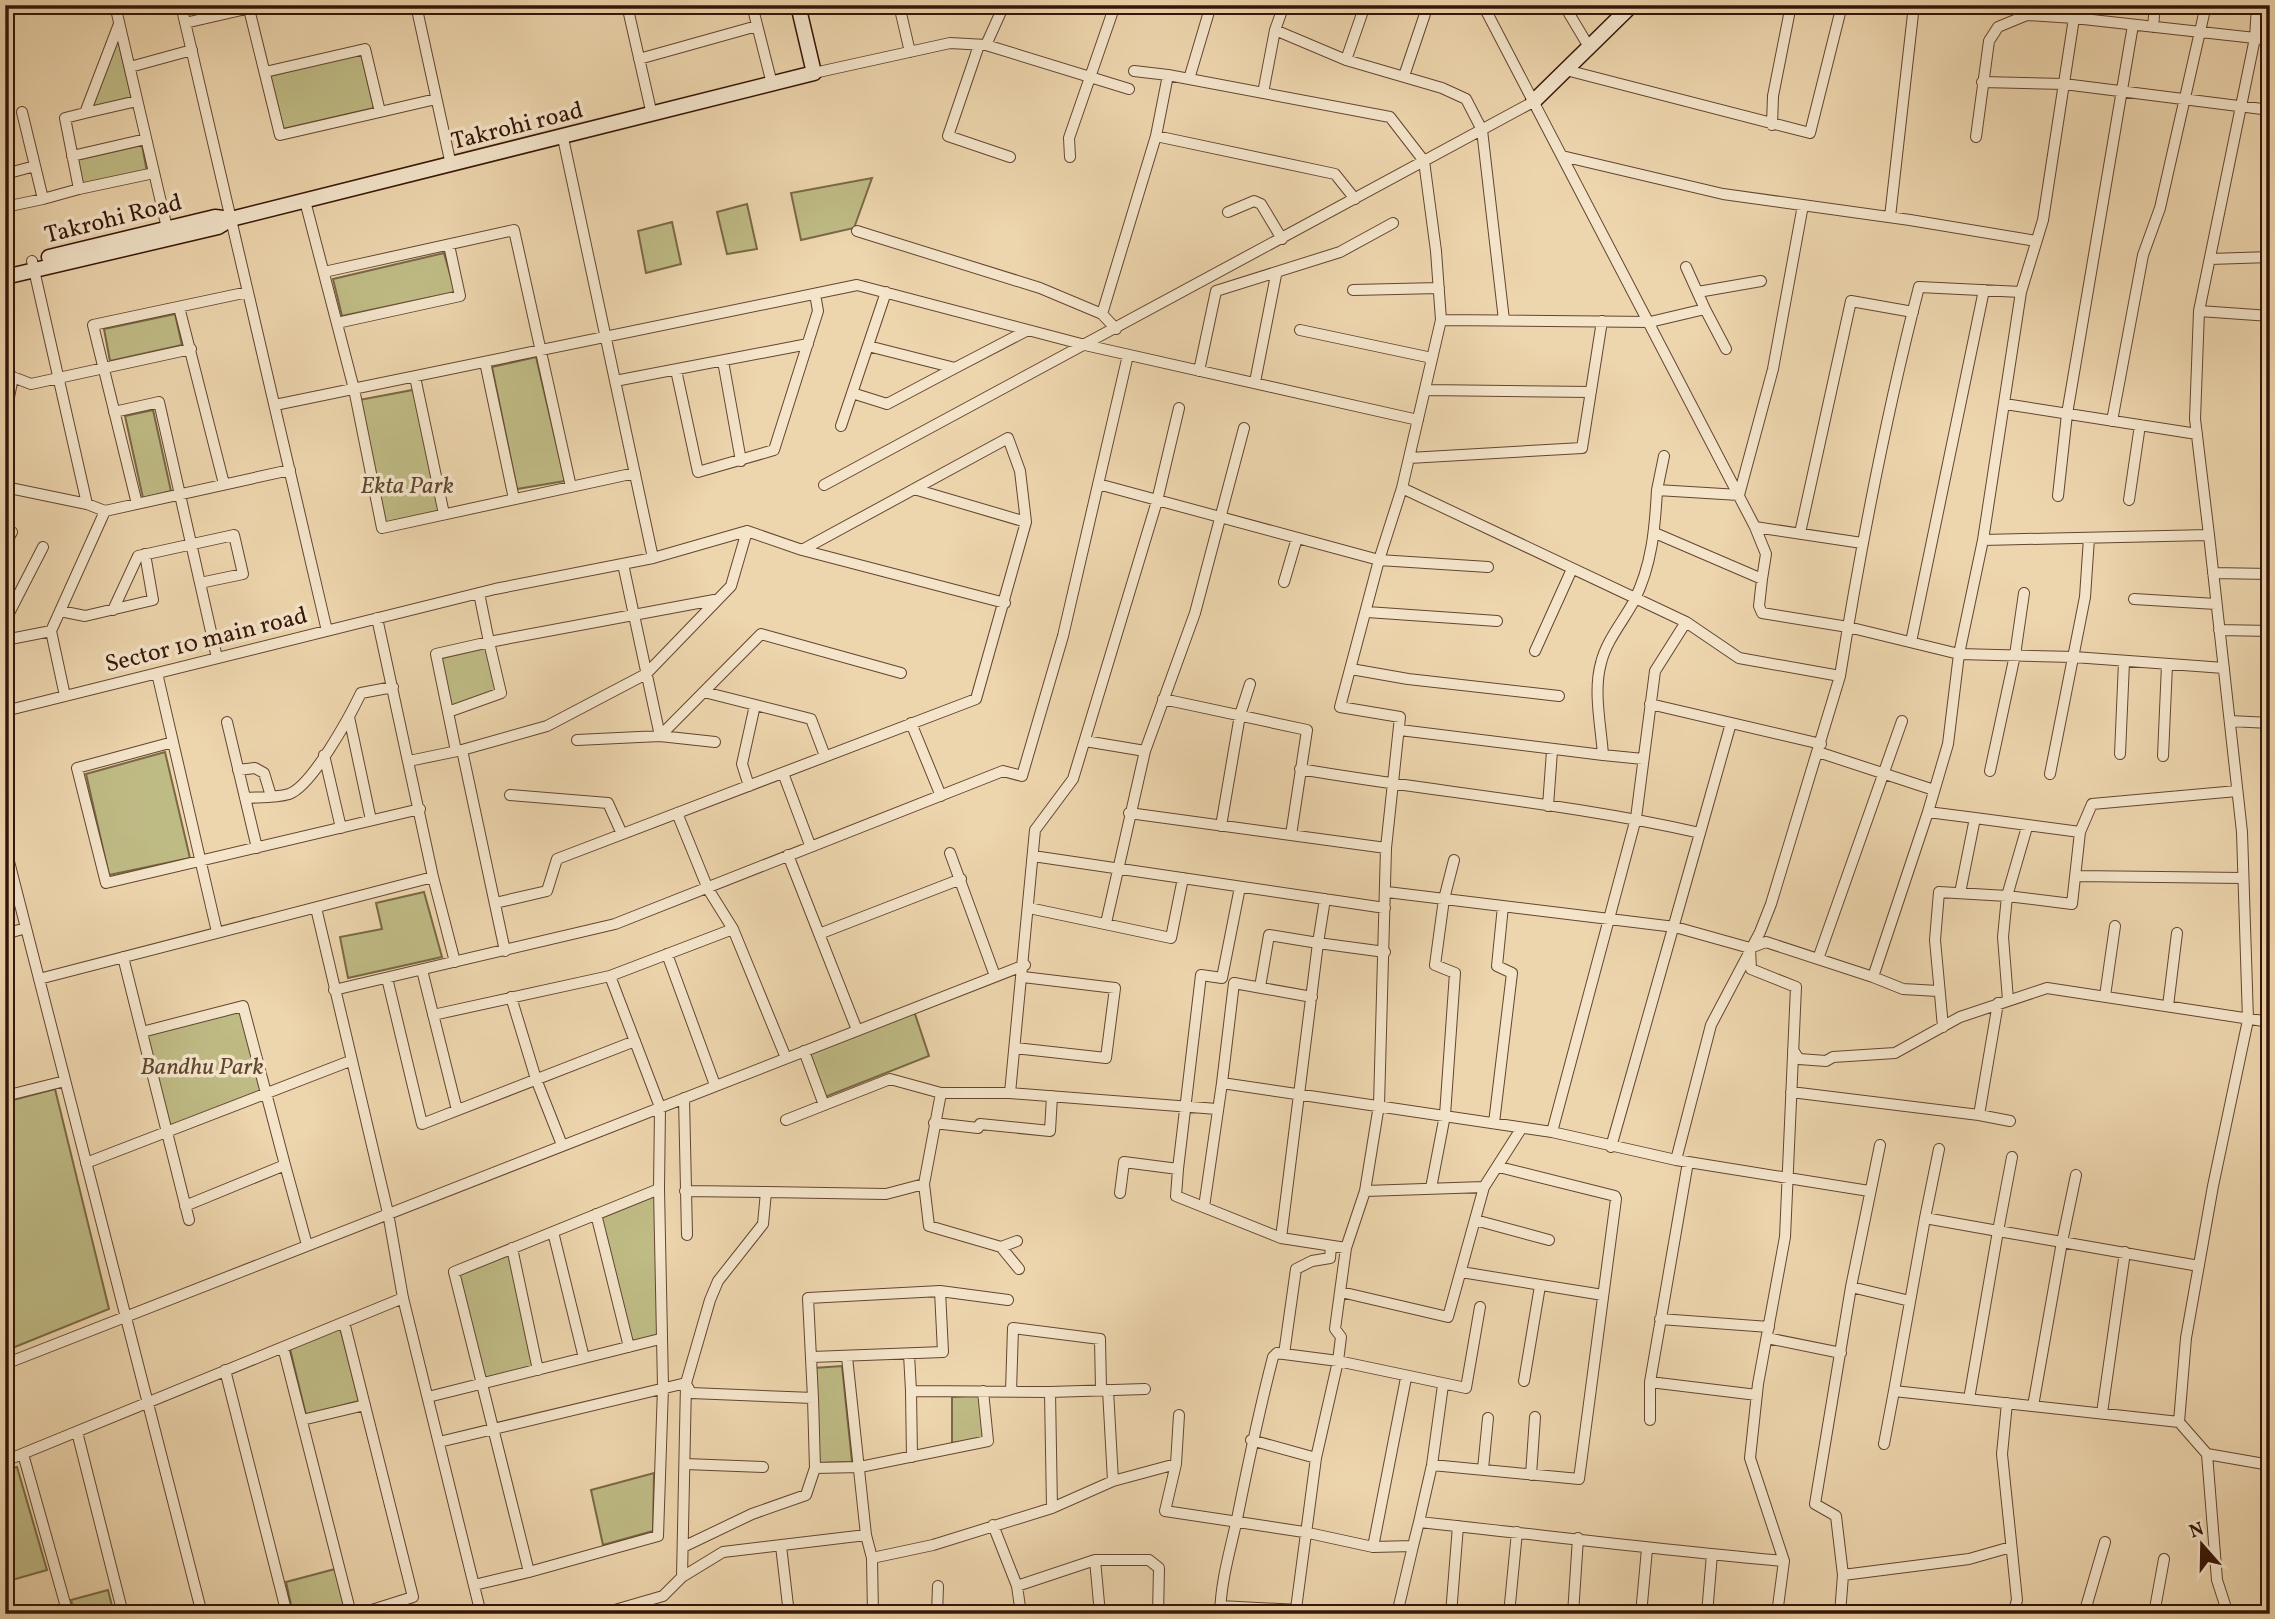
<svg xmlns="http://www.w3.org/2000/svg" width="2275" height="1619" viewBox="0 0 2275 1619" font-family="Vollkorn,serif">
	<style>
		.green { fill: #bfbb85; stroke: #7a6846; stroke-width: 2 }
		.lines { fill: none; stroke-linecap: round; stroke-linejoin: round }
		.street-casing { stroke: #644530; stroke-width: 12 }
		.secondary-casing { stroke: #361507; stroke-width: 17 }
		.street { stroke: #f3e4ca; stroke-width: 10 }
		.secondary { stroke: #f3e4ca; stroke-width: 14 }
		.labels { text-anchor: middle; stroke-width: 7; stroke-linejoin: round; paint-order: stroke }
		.street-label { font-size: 24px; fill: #361507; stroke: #f3e4ca }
		.park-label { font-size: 24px; font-style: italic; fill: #5f472d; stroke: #f3e4ca }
	</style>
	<rect width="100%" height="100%" fill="#edd5ad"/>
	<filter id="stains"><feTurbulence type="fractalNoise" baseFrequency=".00286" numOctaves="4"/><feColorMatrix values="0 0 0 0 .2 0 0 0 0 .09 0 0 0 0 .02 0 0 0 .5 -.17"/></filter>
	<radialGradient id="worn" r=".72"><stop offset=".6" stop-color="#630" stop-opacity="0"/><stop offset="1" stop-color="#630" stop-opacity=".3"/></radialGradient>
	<path class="green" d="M117 36 132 99 89 109Z
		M361 53 374 108 283 129 270 76Z
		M142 145 147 172 81 185 76 160Z
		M872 178 854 228 801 240 791 193Z
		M747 204 757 249 727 254 717 212Z
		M672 222 681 264 646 273 638 231Z
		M444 253 455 292 342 316 333 279Z
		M175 314 182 345 110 361 104 329Z
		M536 357 565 481 517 489 492 367Z
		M418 389 445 511 384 525 359 400Z
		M153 410 171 491 143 498 125 416Z
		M486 648 498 692 450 709 438 659Z
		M165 752 190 858 109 875 86 774Z
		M424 892 442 957 348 978 340 937 382 929 376 903Z
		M243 1006 266 1092 166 1130 142 1032Z
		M914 1011 929 1056 825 1097 810 1053Z
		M55 1089 109 1309 5 1351V1102Z
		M655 1196 659 1339 631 1343 601 1218Z
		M509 1255 537 1366 485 1379 459 1275Z
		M340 1327 359 1401 306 1415 290 1349Z
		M842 1366 852 1462 819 1463 814 1368Z
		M980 1395 983 1439 952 1443V1397Z
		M17 1467 47 1570 5 1582V1470Z
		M654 1473 653 1531 603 1545 591 1490Z
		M335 1569 346 1613 293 1614 286 1582Z
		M108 1590 114 1614H75L71 1600Z"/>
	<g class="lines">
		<g class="street-casing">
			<path id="street" d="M115 5 167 228
				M181 5 327 631
				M416 5 451 165
				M585 5H591
				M627 5 652 115
				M752 5 772 84
				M842 5 843 9
				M899 5 910 52
				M1195 5 1209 10
				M1483 5 1755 527 1766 554 1762 579 1655 533
				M1564 5 1589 47
				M2022 5 2027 15 2074 18
				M2257 5 2255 38 2270 39
				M249 9 280 135 380 112 365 49 265 72
				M185 23 263 5
				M119 24 85 113 137 101
				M2153 27 2155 5
				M1275 30 1346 60 1442 88 1466 99 1482 130 1504 320
				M979 45 948 136 1010 157
				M986 45 1004 5
				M639 59 757 26
				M1346 60 1365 5
				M130 67 192 50
				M1566 70 1810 133 1842 5
				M1134 71 1168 75
				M814 73 950 43 986 45 1129 89
				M1404 76 1428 5
				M1189 79 1211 5
				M1982 82 2064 84 2270 110
				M1263 93 1275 30 1284 5
				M22 112 43 199 79 189
				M380 112 436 99
				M85 113 65 118 79 189 154 173
				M1772 125 1773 96 1791 5
				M1156 136 1335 174 1355 199
				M1976 137 1989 41 1998 27 2027 15
				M563 138 653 558
				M72 156 146 139
				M1562 156 1723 194 1910 220 2036 241
				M1070 157 1069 138 1115 5
				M5 174 35 166
				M305 201 354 389 382 528 635 473
				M5 207 43 199
				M1228 212 1254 201 1261 204 1282 239
				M1890 217 1914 5
				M857 231 1040 288 1102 314 1116 329
				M2210 259 2270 257
				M32 261 87 504 105 511
				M1686 267 1705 309
				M324 272 514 230 571 487
				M1353 290 1439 288
				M1698 292 1761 281
				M179 307 224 484
				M2199 311 2270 316
				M1102 314 1156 136 1168 75 1390 117 1424 161 1436 251 1441 320 1402 488 1379 560 1488 567
				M1441 320 1650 322 1705 309 1726 349
				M337 323 460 296 449 245
				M1300 330 1432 358
				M868 346 955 368 1028 330
				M723 361 741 461
				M485 362 514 499
				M676 370 698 472 774 450 818 311 815 294
				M1199 371 1216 291 1340 252 1393 223
				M5 374 31 384 191 349
				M415 377 444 514
				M615 381 808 344
				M1255 382 1276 275
				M1425 390 1591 392
				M852 393 887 404 955 368
				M2005 404 2197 434
				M275 405 857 285 1085 345 1418 420
				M114 412 159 402 217 658
				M5 417 13 377
				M2112 421 2143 255 2160 208 2206 5
				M841 426 886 292
				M1409 458 1582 448 1602 321
				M1098 484 1379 560 1340 707 1400 717 1386 848 1379 1105 1365 1191 1346 1248 1281 1238 1176 1196 1178 1169
				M824 485 1533 102
				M5 487 87 504
				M1402 488 1686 622 1739 658 1840 676C1861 545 1886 415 1919 287L2021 292 2043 220 2074 18 2255 38 2199 311 2195 419 2209 535 1983 540 1959 654 1848 627 1762 613 1759 606 1762 579
				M914 489 1026 522
				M1657 490 1664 456
				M2058 496 2067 414 2133 25
				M2129 500 2140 425
				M137 504 93 325 248 292
				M1755 527 1862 543
				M1800 533 1851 301 1913 312
				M1983 540 2021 292
				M5 545 12 532
				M623 564 660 736
				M2213 573 2270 574
				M1284 582 1297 538
				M2134 599 2216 604
				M113 610 138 556 234 535 243 574 200 583
				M60 611 85 616 153 600 145 554
				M1367 612 1497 621
				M5 621 43 547
				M2219 630 2270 631
				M5 640 51 631
				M1911 642 1984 290
				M1535 651 1572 569
				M1351 669 1408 679 1559 696
				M157 673 217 932
				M704 692 811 719 825 756
				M65 696 51 631 105 511 290 470
				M1163 699 1307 730 1291 835
				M1650 704 1821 744
				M5 711 495 589 653 558 747 531 802 550 1005 603
				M448 712 501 693 489 642 714 600
				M349 717 371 820
				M2230 721 2270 723
				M227 722 257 848
				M911 723 941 796
				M1400 730 1603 755C1601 726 1593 691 1601 663 1606 641 1624 620 1634 601 1652 565 1655 528 1657 490L1739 495 1773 369 1803 205
				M660 736 761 634 901 673
				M577 740 660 736 715 742
				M1085 741 1145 751
				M173 742 77 768 106 883 420 809
				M462 750 505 951
				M456 751 436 654 489 642 479 593
				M1818 752 1934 790
				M2120 754 2124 662
				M324 755 341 828
				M1603 755 1643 759
				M2163 756 2167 665
				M409 761 462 750 547 726 646 674 731 586 747 531
				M1300 769C1433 792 1569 803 1700 833L1731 723
				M238 770 255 768 264 773 271 796
				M1990 771 2015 655 2024 593
				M783 773 810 845
				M2050 774 2085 597 2089 538
				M749 786 742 764 755 705
				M510 795 608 803 622 834
				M245 798C258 797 276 798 289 794 312 786 350 716 361 693L393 687
				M1548 806 1552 751
				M677 813 708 889 733 929 786 1058
				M1129 813 1386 848
				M1975 818 2080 832 2072 904 2007 896 2027 827
				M1221 826 1240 715 1250 684
				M2080 832 2092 804 2237 791
				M5 846 202 1614
				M950 853 995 976
				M788 855 857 1030
				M1033 856 1385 908
				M2076 876 2243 878
				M433 877 455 962
				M1387 892 1675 927 1750 948 1766 942 1873 977 1928 812
				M1960 893 1975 818 1928 812 1948 744 1959 654 2074 657 2224 668
				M495 903 547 891 557 859 976 699 1026 522 1020 471 1008 438 802 550
				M316 908 388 1213 403 1298 481 1614
				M1029 908 1171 938 1183 878
				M1106 923 1145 751 1195 613 1244 428
				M5 934 26 928
				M819 934 961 879
				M1750 948 1751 969 1796 987 1785 1237 1758 1384 1750 1458 1784 1561 1777 1614
				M667 954 715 1085
				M123 957 189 1220
				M1818 959 1902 721
				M422 970 457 1110
				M1873 977 1903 989 1938 991
				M387 978 422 1124 635 1041
				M39 979 433 877 377 618
				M1260 987 1269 935 1318 943 1325 899
				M334 990 615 924 1003 771 1022 776 1063 636 1128 355
				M2105 996 2115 926
				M511 997 536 1079 562 1145
				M2168 1006 2177 933
				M433 1015 610 976 733 929
				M1943 1027 1935 940 1939 892 2007 896 2003 937 2008 1000
				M142 1032 243 1006 285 1165
				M1015 1048 1106 1058 1115 988 1023 977
				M1793 1050 1799 1059 1826 1061 1833 1057 1895 1053 1960 1017 2047 988 2270 1022
				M804 1051 824 1105
				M1222 1083 1234 983 1312 997
				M1791 1092 1979 1115 1998 1003
				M1010 1093 1035 830 1073 779 1157 501 1179 408
				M5 1096 65 1081
				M684 1098 687 1235
				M1979 1115 2010 1121
				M786 1120 890 1079 941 1093
				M934 1123 978 1128 980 1124 1050 1131 1052 1096
				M1494 1123 1512 973 1497 966 1503 906
				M1552 1132 1636 818 1655 671 1686 622
				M1611 1147 1700 833
				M2012 1157 1998 1231 1925 1218 1894 1391 2179 1422 2186 1338 2213 1186 2248 1020 2242 832 2209 535
				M1676 1160 1711 1025 1760 932 1771 904 1840 676
				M1688 1162 1650 1382 1757 1395
				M86 1163 350 1061
				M2076 1175 2062 1242 2199 1266
				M924 1184 929 1226 1001 1247 1017 1241
				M1431 1188 1445 1115 1455 973 1435 965 1444 899 1454 860
				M685 1191 766 1192
				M1365 1191 1484 1187 1521 1129
				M1120 1193 1124 1162 1178 1169 1201 975 1222 978 1240 887
				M185 1206 285 1165 307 1245
				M1204 1207 1222 1083 1552 1132 1676 1160 1869 1191
				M596 1214 629 1347
				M1925 1218 1939 1149
				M1475 1220 1549 1240
				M553 1232 584 1358
				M1281 1238 1318 943 1385 952
				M1001 1247 1019 1269
				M512 1248 538 1370
				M1461 1272 1603 1295
				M1851 1287 1910 1301
				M1341 1292 1448 1317 1484 1187
				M1660 1319 1769 1327
				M344 1322 413 1597 359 1614
				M1767 1338 1841 1353
				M283 1347 351 1614
				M909 1354 911 1391 1050 1392 1052 1508
				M1284 1354 1338 1361 1466 1388 1480 1307
				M812 1357 943 1352 940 1291
				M847 1357 866 1535
				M5 1364 1025 965
				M225 1370 287 1614
				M1524 1381 1540 1286
				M1650 1382V1420
				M686 1384 691 1393 813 1398 808 1298 940 1291 1008 1300
				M1108 1390 1113 1481
				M911 1391 912 1457
				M1011 1391 1013 1328 1100 1339 1101 1390
				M1050 1392 1145 1389
				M428 1397 660 1339
				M813 1398 815 1468 860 1467 988 1441 983 1391
				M1969 1399 1998 1231 2062 1242 2033 1406
				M2007 1403 2002 1454 2017 1600 2013 1614
				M2102 1413 2125 1252
				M302 1420 365 1405
				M2179 1422 2207 1454 2217 1580 2228 1614
				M77 1432 123 1614
				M1251 1440 1316 1458
				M439 1442 686 1383
				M1884 1444 1894 1391
				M23 1454 68 1614
				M2207 1454 2270 1465
				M5 1461 403 1298
				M685 1464 763 1467
				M1176 1464 1179 1415
				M1432 1465 1579 1479 1616 1199 1615 1196 1499 1167
				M1483 1469 1488 1418
				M1531 1475 1535 1417
				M1419 1522 1432 1465 1443 1385
				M993 1525 1017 1586 1021 1614
				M781 1546 789 1614
				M683 1547 752 1514 806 1495 815 1468
				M1373 1547 1406 1378
				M872 1558 933 1545 1052 1508 1113 1481 1176 1464 1165 1511 1304 1532 1373 1547 1413 1546 1419 1522C1541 1535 1662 1550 1784 1561
				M529 1572 658 1536 663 1387 659 1189
				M1843 1575 1969 1559 2011 1547
				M682 1577 686 1383 710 1300 718 1281 763 1224 766 1192 886 1194 924 1184 941 1093H1010L1217 1109
				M474 1585 529 1572 454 1272 659 1189 660 1107 610 976
				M1017 1586 1095 1560
				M1220 1606 1377 1614
				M1296 1609 1316 1458 1338 1361 1341 1337 1335 1329 1346 1248
				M601 1614 663 1596 682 1577 723 1552 866 1535 872 1558 873 1614
				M937 1614 938 1586
				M1100 1614 1095 1560H1149L1159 1568 1158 1614
				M1220 1614C1221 1580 1230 1551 1237 1519 1248 1464 1259 1411 1273 1357L1277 1353 1284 1354 1296 1269 1312 1261 1330 1258 1331 1246
				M1397 1614 1413 1546
				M1451 1614 1458 1526
				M1509 1614 1517 1532
				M1573 1614 1578 1538
				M1641 1614 1647 1549
				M1707 1614 1712 1554
				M1840 1614 1843 1575 1836 1516 1815 1504 1851 1287 1880 1145
				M2084 1614 2105 1542
				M2154 1614 2164 1559"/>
		</g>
		<g class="secondary-casing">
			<path id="secondary" d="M1533 102 1632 5
				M49 257 215 217 231 219
				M5 277 218 227 231 219 814 73 798 5"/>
		</g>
		<use href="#street" class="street"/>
		<use href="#secondary" class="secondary"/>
	</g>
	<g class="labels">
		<g class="street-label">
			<text transform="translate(517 125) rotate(-14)" y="8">Takrohi road</text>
			<text transform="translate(113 218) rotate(-14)" y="8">Takrohi Road</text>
			<text transform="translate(206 639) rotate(-14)" y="8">Sector 10 main road</text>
		</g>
		<g class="park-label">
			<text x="407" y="493">Ekta Park</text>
			<text x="202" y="1074">Bandhu Park</text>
		</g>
	</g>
	<rect width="2275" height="1619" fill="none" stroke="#edd5ad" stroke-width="28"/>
	<rect x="7" y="7" width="2261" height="1605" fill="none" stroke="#361507" stroke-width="3.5"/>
	<rect x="14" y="14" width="2247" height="1591" fill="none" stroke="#361507" stroke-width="2"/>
	<g transform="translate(2202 1545) rotate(340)" stroke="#f3e4ca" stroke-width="5" paint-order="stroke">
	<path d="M0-5L12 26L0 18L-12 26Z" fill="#361507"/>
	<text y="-10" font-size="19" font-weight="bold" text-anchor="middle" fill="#361507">N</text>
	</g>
	<rect width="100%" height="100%" filter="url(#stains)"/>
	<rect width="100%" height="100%" fill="url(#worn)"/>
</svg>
